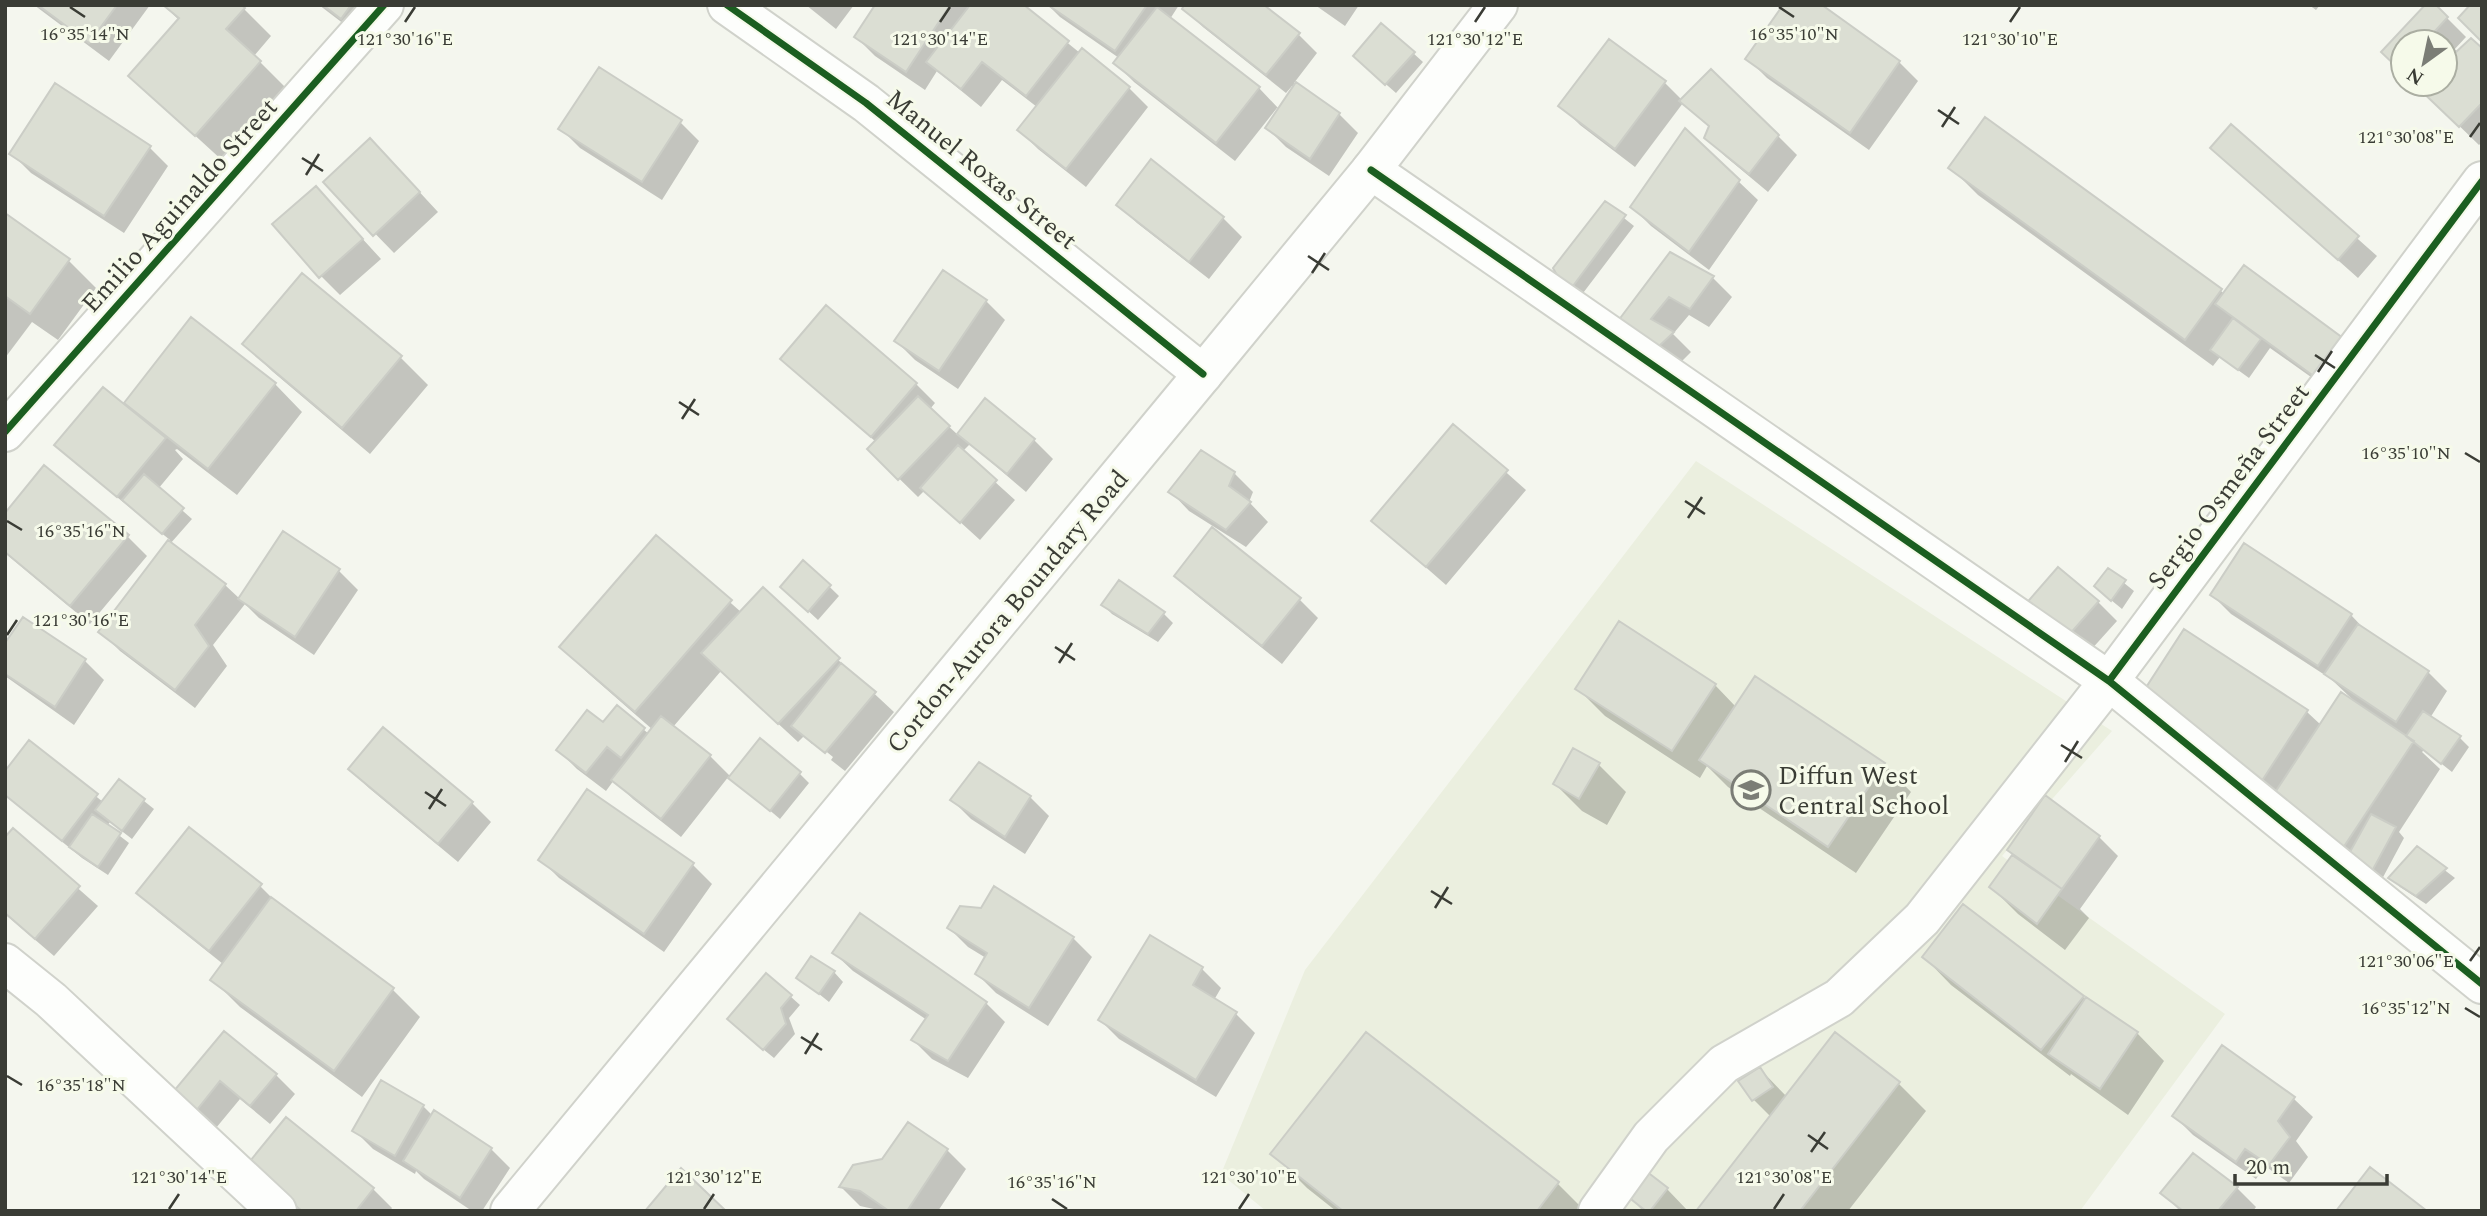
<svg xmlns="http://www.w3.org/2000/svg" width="2487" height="1216" viewBox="0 0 2487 1216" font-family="Spectral,serif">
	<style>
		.built { fill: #ebefdf }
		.shadow { fill: #0003 }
		.building { fill: #dbded3; stroke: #cbcdc6; stroke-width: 2 }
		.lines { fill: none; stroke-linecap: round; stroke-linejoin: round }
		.minor-casing { stroke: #d0d2cb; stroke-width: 42 }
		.major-casing { stroke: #d0d2cb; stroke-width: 42 }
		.minor { stroke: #fdfefc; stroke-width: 38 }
		.major { stroke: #fdfefc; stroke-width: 38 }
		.cycleway-casing { stroke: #f6faea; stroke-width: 11 }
		.cycleway { stroke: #1b5e20; stroke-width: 7 }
		.ticks { fill: none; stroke: #3a3c35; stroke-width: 2.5 }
		.labels { text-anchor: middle; stroke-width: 6; stroke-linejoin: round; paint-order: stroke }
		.street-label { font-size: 26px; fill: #3a3c35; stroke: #f6faea }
		.poi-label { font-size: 26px; fill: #3a3c35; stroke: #f6faea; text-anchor: start }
		.ticks-label { font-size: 18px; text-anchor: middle; fill: #3a3c35; stroke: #f6faea; stroke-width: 6; stroke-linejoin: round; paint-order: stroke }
	</style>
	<rect width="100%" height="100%" fill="#f4f6ee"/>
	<path class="built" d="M1696 461 2112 731 2002 856 2225 1014 2080 1211H1266L1221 1174 1305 970Z"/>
	<path class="shadow" d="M34 5H150L109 61Z
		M163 5H240L271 36 254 56 288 90 224 162 130 76 179 20Z
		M319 5H384L361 37Z
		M806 5H854L836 29Z
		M877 5H1021L1080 53 1129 88 1148 107 1086 187 1038 149 1019 130 1037 107 1002 80 981 107 937 71 925 90 875 56 856 37Z
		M1048 5H1179L1170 19 1259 88 1279 109 1277 108 1235 161 1134 82 1115 63 1119 58 1060 17Z
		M1315 5H1359L1345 26Z
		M2309 5H2320L2316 10Z
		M2434 5 2466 37 2453 51 2457 55 2482 51V142L2479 145 2416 84H2445V42H2403V72L2383 52Z
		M1184 8 1298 34 1317 53 1294 83 1339 114 1358 133 1329 176 1286 147 1267 128 1294 87 1292 86 1286 93 1203 27Z
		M1609 42 1665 83 1682 100 1778 136 1797 155 1768 192 1726 157 1706 138 1710 128 1683 103 1635 167 1580 125 1561 106Z
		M1413 53 1423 62 1396 93 1364 65Z
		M1748 59 1899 62 1918 81 1869 150 1767 78Z
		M680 122 699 141 662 200 580 148 561 129Z
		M2231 126 2377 256 2358 278 2212 148Z
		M149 147 168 166 124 233 31 173 12 154Z
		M389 159 438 212 394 253 325 182Z
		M1950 167 2221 291 2339 397 2270 348 2249 378 2220 357 2213 366 1978 195Z
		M1738 181 1758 200 1709 270 1651 226 1632 207Z
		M316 188 381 259 340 295 321 276Z
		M1605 203 1634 226 1577 301 1568 293Z
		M1118 204 1223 218 1242 237 1209 279 1137 223Z
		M5 215 69 261 96 288 58 340 32 322 5 358Z
		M1670 255 1713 278 1732 297 1709 327 1689 315 1673 334 1691 352 1676 367 1640 340Z
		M302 276 401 358 428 385 370 454 272 371 245 344Z
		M986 301 1005 320 958 389 915 360 896 341Z
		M827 308 916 384 935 403 930 409 958 435 986 401 1034 440 1053 459 1026 492 970 444 962 452 1015 500 980 540 925 490 918 497 869 449 876 442 782 359Z
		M275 384 302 412 237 495 177 449 175 450 183 459 158 489 192 519 170 544 225 585 240 599 339 571 358 590 314 655 259 618 245 604 213 645 227 666 195 708 120 651 101 632 170 540 76 464 57 445 133 414 135 412 126 403Z
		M1454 426 1526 490 1446 585 1373 521Z
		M1234 473 1253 492 1249 502 1268 522 1246 547 1189 511 1171 492Z
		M5 516 128 537 147 556 90 624 5 553Z
		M656 537 741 612 763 590 894 712 845 771 831 760 833 757 812 740V744L804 736 798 742 721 671 673 727 710 756 731 777 760 741 800 774 809 783 780 819 729 776 681 837 633 799 614 780 606 791 577 769 558 750 603 725 617 708 649 734 653 730 589 674 561 647Z
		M804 562 839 596 818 620 792 596Z
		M2058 569 2098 602 2117 621 2080 662 2020 614Z
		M2108 570 2134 591 2122 609 2105 595Z
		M1176 576 1299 599 1318 618 1282 664 1195 594Z
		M1119 582 1164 614 1173 623 1158 642 1112 614 1103 605Z
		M2212 595 2351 615 2368 633 2428 672 2447 691 2430 718 2460 738 2469 747 2452 772 2424 750 2422 752 2440 769 2399 832 2404 838 2381 881 2162 736 2184 632 2307 712 2321 725 2352 699 2331 679 2231 614Z
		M5 646 85 661 104 680 74 725 5 676Z
		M1715 685 1736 707 1884 764 1911 792 1856 873 1728 787 1707 766 1700 778 1605 716 1577 688Z
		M30 743 103 802 119 781 154 809 132 839 110 822 107 826 129 843 108 875 82 858 5 795V774Z
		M1599 765 1626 792 1607 825 1582 811 1555 784Z
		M350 769 472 803 491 822 458 862 369 788Z
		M588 792 693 865 712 884 664 952 559 878 540 859Z
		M1030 797 1049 816 1025 854 971 819 952 800Z
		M13 831 98 906 54 956 5 914V840Z
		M2099 837 2118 856 2080 909 2089 918 2065 950 2018 914 1991 887 2014 855Z
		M2417 849 2455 878 2426 904 2400 887 2391 878Z
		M260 886 279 905 393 990 420 1017 362 1097 240 1007 212 979 223 964 158 912 139 893Z
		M860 916 986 1003 1005 1022 968 1078 932 1059 913 1040 927 1020 853 971 834 953Z
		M949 928 1073 938 1092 957 1048 1026 996 993 977 974 986 958 968 947Z
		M1151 937 1202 969 1221 988 1214 1000 1236 1014 1255 1033 1216 1097 1119 1039 1100 1020Z
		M1924 957 2082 997 2137 1033 2164 1061 2128 1115 2071 1074 2070 1076 1951 985Z
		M834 972 843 982 829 1002 798 977Z
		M790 996 800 1005 789 1018 795 1034 774 1058 738 1029Z
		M224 1033 276 1075 295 1094 270 1124 240 1099 216 1128 194 1111Z
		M1366 1034 1558 1184 1585 1211H1336L1307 1188 1273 1154Z
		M2223 1047 2294 1099 2313 1117 2296 1141 2308 1157 2289 1183 2265 1166 2256 1179 2193 1135 2174 1116Z
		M1760 1069 1787 1097 1898 1083 1926 1111 1848 1211H1698L1771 1117 1754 1100 1741 1082Z
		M382 1082 423 1106 433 1116 491 1149 510 1168 482 1211H472L424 1179 416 1171 415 1174 373 1149 354 1130Z
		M286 1119 373 1189 392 1208 390 1211H300L267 1185Z
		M947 1150 966 1169 938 1211H883L860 1206 841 1187Z
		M2237 1188 2256 1207 2253 1211H2180L2163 1193Z
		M1667 1189 1688 1211H1643L1629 1196Z"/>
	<path class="building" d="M38 5H117L89 43Z
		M163 5H242L245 8 226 29 261 61 195 136 128 76 179 18Z
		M323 5H351L341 19Z
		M875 5H950L906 72 854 37Z
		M970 5H1024L1069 41 1026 96 982 62 961 89 926 62Z
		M1048 5H1147L1115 51Z
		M1184 5H1264L1300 33 1266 75 1182 9Z
		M1783 5H1822L1900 61 1850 133 1745 59Z
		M2425 5H2436L2448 17 2435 31 2456 52 2471 38 2482 48V103L2459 127 2414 84H2445V42H2403V73L2381 52Z
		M2470 5 2482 6V42L2458 18Z
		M1157 7 1260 87 1216 143 1113 63Z
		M1381 23 1415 52 1385 85 1353 56Z
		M1609 39 1666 81 1615 149 1558 106Z
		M1082 48 1130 87 1066 169 1017 130Z
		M599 67 682 120 642 182 558 129Z
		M1711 69 1779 135 1749 174 1704 138 1709 126 1679 101Z
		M1296 82 1340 113 1310 159 1265 128Z
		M55 83 151 146 104 216 9 154Z
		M1985 117 2222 289 2185 340 1948 168Z
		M2231 124 2359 236 2338 260 2210 148Z
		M1685 128 1740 180 1689 252 1630 207Z
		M370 138 420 192 373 236 323 182Z
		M1151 159 1224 217 1189 262 1116 205Z
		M316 186 363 239 319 278 272 224Z
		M1605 201 1626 215 1567 294 1553 268Z
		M5 213 70 259 30 314 5 296Z
		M1670 252 1714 276 1690 309 1669 297 1651 319 1674 332 1656 349 1618 321Z
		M2244 265 2347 341 2319 380 2215 304Z
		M943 270 987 300 939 371 894 341Z
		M302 273 402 356 342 428 242 344Z
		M826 305 917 383 871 437 780 359Z
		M191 317 276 383 208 469 124 403Z
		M2233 318 2261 339 2238 370 2210 350Z
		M103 387 166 438 117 497 54 445Z
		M918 396 950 426 898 480 867 449Z
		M985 398 1035 439 1007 474 957 434Z
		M1453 424 1508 470 1426 567 1371 521Z
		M958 445 997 480 960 523 920 488Z
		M1201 450 1235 472 1229 486 1251 502 1226 530 1168 492Z
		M44 465 129 535 70 606 5 552V513Z
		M144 474 184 508 162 534 122 500Z
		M1212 527 1301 598 1262 646 1174 576Z
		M283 531 340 569 295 637 238 599Z
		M656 535 732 600 635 712 559 647Z
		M168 540 226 584 195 625 209 646 175 690 98 632Z
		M2244 543 2352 614 2318 666 2210 595Z
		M803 560 831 585 808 612 780 587Z
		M2058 567 2099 601 2061 644 2017 614Z
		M2108 568 2126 580 2111 601 2094 586Z
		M1119 580 1165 612 1148 634 1101 605Z
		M763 587 840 658 778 724 701 653Z
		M23 617 86 659 55 707 5 674V643Z
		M1619 621 1716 684 1672 751 1575 689Z
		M2358 624 2429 671 2396 722 2324 674Z
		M2184 629 2308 710 2256 790 2132 709Z
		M841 663 876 692 825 753 791 726Z
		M1755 676 1885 763 1828 847 1699 760Z
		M2341 692 2414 741 2341 851 2268 803Z
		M617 705 645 728 621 758 607 747 586 773 556 750 587 710 603 722Z
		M2423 711 2461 736 2441 764 2406 736Z
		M661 716 711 755 661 819 611 780Z
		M383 727 473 802 438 844 348 769Z
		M760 738 801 772 770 811 728 778Z
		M29 740 98 794 62 841 5 795V771Z
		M1573 748 1600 763 1579 799 1553 784Z
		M979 762 1031 796 1005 837 950 800Z
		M119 779 145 799 122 831 95 810Z
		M587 789 694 863 644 934 538 860Z
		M2045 795 2100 836 2062 889 2007 850Z
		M92 814 121 833 98 867 69 847Z
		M2371 814 2396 827 2371 873 2346 859Z
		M189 827 262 884 209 951 136 893Z
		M13 828 80 886 35 939 5 913V837Z
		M2417 846 2447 868 2416 896 2388 878Z
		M2012 855 2062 889 2037 924 1989 887Z
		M994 886 1074 937 1029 1008 975 974 987 953 947 928 960 906 981 908Z
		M271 897 394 988 334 1071 210 980Z
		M1963 904 2084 996 2041 1050 1922 957Z
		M860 913 987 1002 948 1061 911 1040 928 1015 832 953Z
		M1150 935 1203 967 1193 985 1237 1012 1196 1080 1098 1020Z
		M811 956 835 971 819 994 796 978Z
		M766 973 792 995 781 1008 786 1024 763 1050 727 1019Z
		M2086 997 2138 1032 2100 1089 2048 1054Z
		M224 1031 277 1074 250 1106 220 1081 196 1111 173 1092Z
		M1366 1032 1559 1182 1537 1211H1343L1270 1154Z
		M1835 1032 1900 1082 1800 1211H1696Z
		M2222 1045 2295 1097 2278 1121 2290 1137 2269 1165 2245 1149 2236 1162 2172 1116Z
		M1760 1067 1773 1087 1752 1101 1738 1081Z
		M381 1080 424 1105 395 1156 352 1131Z
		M434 1110 492 1148 460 1198 403 1161Z
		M286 1117 374 1188 356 1211H302L246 1166Z
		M908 1122 948 1149 907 1211H889L860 1191 839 1187 853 1165 882 1159Z
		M2193 1153 2238 1187 2218 1211H2183L2160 1193Z
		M2370 1167 2427 1211H2336Z
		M681 1168 726 1211H645Z
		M1646 1171 1668 1188 1650 1211H1646L1627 1196Z"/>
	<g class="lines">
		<g class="minor-casing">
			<path id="minor" d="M727 5 866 103 1203 374
				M1371 170 2109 681 2482 984
				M5 432 384 5
				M5 963 51 1000 277 1211
				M1598 1211 1651 1137 1724 1064 1839 998 1922 919 2109 681 2482 181"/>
		</g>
		<g class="major-casing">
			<path id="major" d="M510 1211 1203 374 1371 170 1498 5"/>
		</g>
		<use href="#minor" class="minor"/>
		<use href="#major" class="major"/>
		<g class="cycleway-casing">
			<path id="cycleway" d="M727 5 866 103 1203 374
				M1371 170 2109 681 2482 984
				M5 432 384 5
				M2109 681 2482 181"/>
		</g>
		<use href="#cycleway" class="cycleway"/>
	</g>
	<path class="ticks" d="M70 7 85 17M1779 7 1794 17M405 22 415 7M940 22 950 7M1475 22 1485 7M2010 22 2020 7M1938 110 1959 124M1942 127 1955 107M2470 137 2480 123M302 158 323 171M306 175 319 154M1308 256 1329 270M1312 273 1325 253M2315 355 2335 368M2318 372 2332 351M679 402 699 415M682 419 695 399M2465 453 2480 462M1685 501 1705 514M1688 518 1702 497M7 521 22 530M7 635 17 620M1055 647 1075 660M1059 663 1072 643M2061 745 2082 758M2065 762 2078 741M425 792 446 806M429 809 442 789M1431 891 1452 904M1435 908 1448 887M2470 961 2480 947M2465 1008 2480 1017M801 1037 822 1050M805 1054 818 1033M7 1076 22 1085M1808 1135 1828 1149M1811 1152 1825 1132M1052 1199 1067 1209M169 1209 179 1194M704 1209 714 1194M1239 1209 1249 1194M1774 1209 1784 1194"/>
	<defs>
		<g id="school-ring" transform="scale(2.0125)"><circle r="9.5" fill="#f6faea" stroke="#7b7d76" stroke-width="1.5"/><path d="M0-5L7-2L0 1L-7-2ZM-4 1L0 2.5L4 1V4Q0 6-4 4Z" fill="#7b7d76"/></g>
	</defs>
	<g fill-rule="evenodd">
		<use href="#school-ring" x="1751" y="790"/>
	</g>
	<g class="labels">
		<g class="street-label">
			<text transform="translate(982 169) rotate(39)" y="9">Manuel Roxas Street</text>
			<text transform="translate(179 205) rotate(-48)" y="9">Emilio Aguinaldo Street</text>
			<text transform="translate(2228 486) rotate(-53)" y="9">Sergio Osmeña Street</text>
			<text transform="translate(1007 611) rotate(-50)" y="9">Cordon-Aurora Boundary Road</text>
		</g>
		<g class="poi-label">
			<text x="1778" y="784">Diffun West<tspan x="1778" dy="30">Central School</tspan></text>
		</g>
	</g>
	<g class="ticks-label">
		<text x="85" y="40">16°35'14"N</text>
		<text x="1794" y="40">16°35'10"N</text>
		<text x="405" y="45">121°30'16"E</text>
		<text x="940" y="45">121°30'14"E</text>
		<text x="1475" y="45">121°30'12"E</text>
		<text x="2010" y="45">121°30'10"E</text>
		<text x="2406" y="143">121°30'08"E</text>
		<text x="2406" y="459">16°35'10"N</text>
		<text x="81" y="537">16°35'16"N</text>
		<text x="81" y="626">121°30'16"E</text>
		<text x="2406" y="967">121°30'06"E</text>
		<text x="2406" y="1014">16°35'12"N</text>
		<text x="81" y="1091">16°35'18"N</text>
		<text x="179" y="1183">121°30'14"E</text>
		<text x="714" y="1183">121°30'12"E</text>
		<text x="1249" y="1183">121°30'10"E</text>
		<text x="1784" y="1183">121°30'08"E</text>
		<text x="1052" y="1188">16°35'16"N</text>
	</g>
	<rect width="2487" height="1216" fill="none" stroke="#3a3c35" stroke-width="14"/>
	<g transform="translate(2424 63) rotate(213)"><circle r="33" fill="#f6faea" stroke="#abaea2" stroke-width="2"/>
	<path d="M0-5L12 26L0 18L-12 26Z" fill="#7b7d76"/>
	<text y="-10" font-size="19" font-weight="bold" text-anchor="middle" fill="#3a3c35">N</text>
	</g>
	<path d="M2235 1174v10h152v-10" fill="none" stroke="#3a3c35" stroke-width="3.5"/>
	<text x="2246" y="1174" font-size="21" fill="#3a3c35" stroke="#f6faea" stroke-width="5" paint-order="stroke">20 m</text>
</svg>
